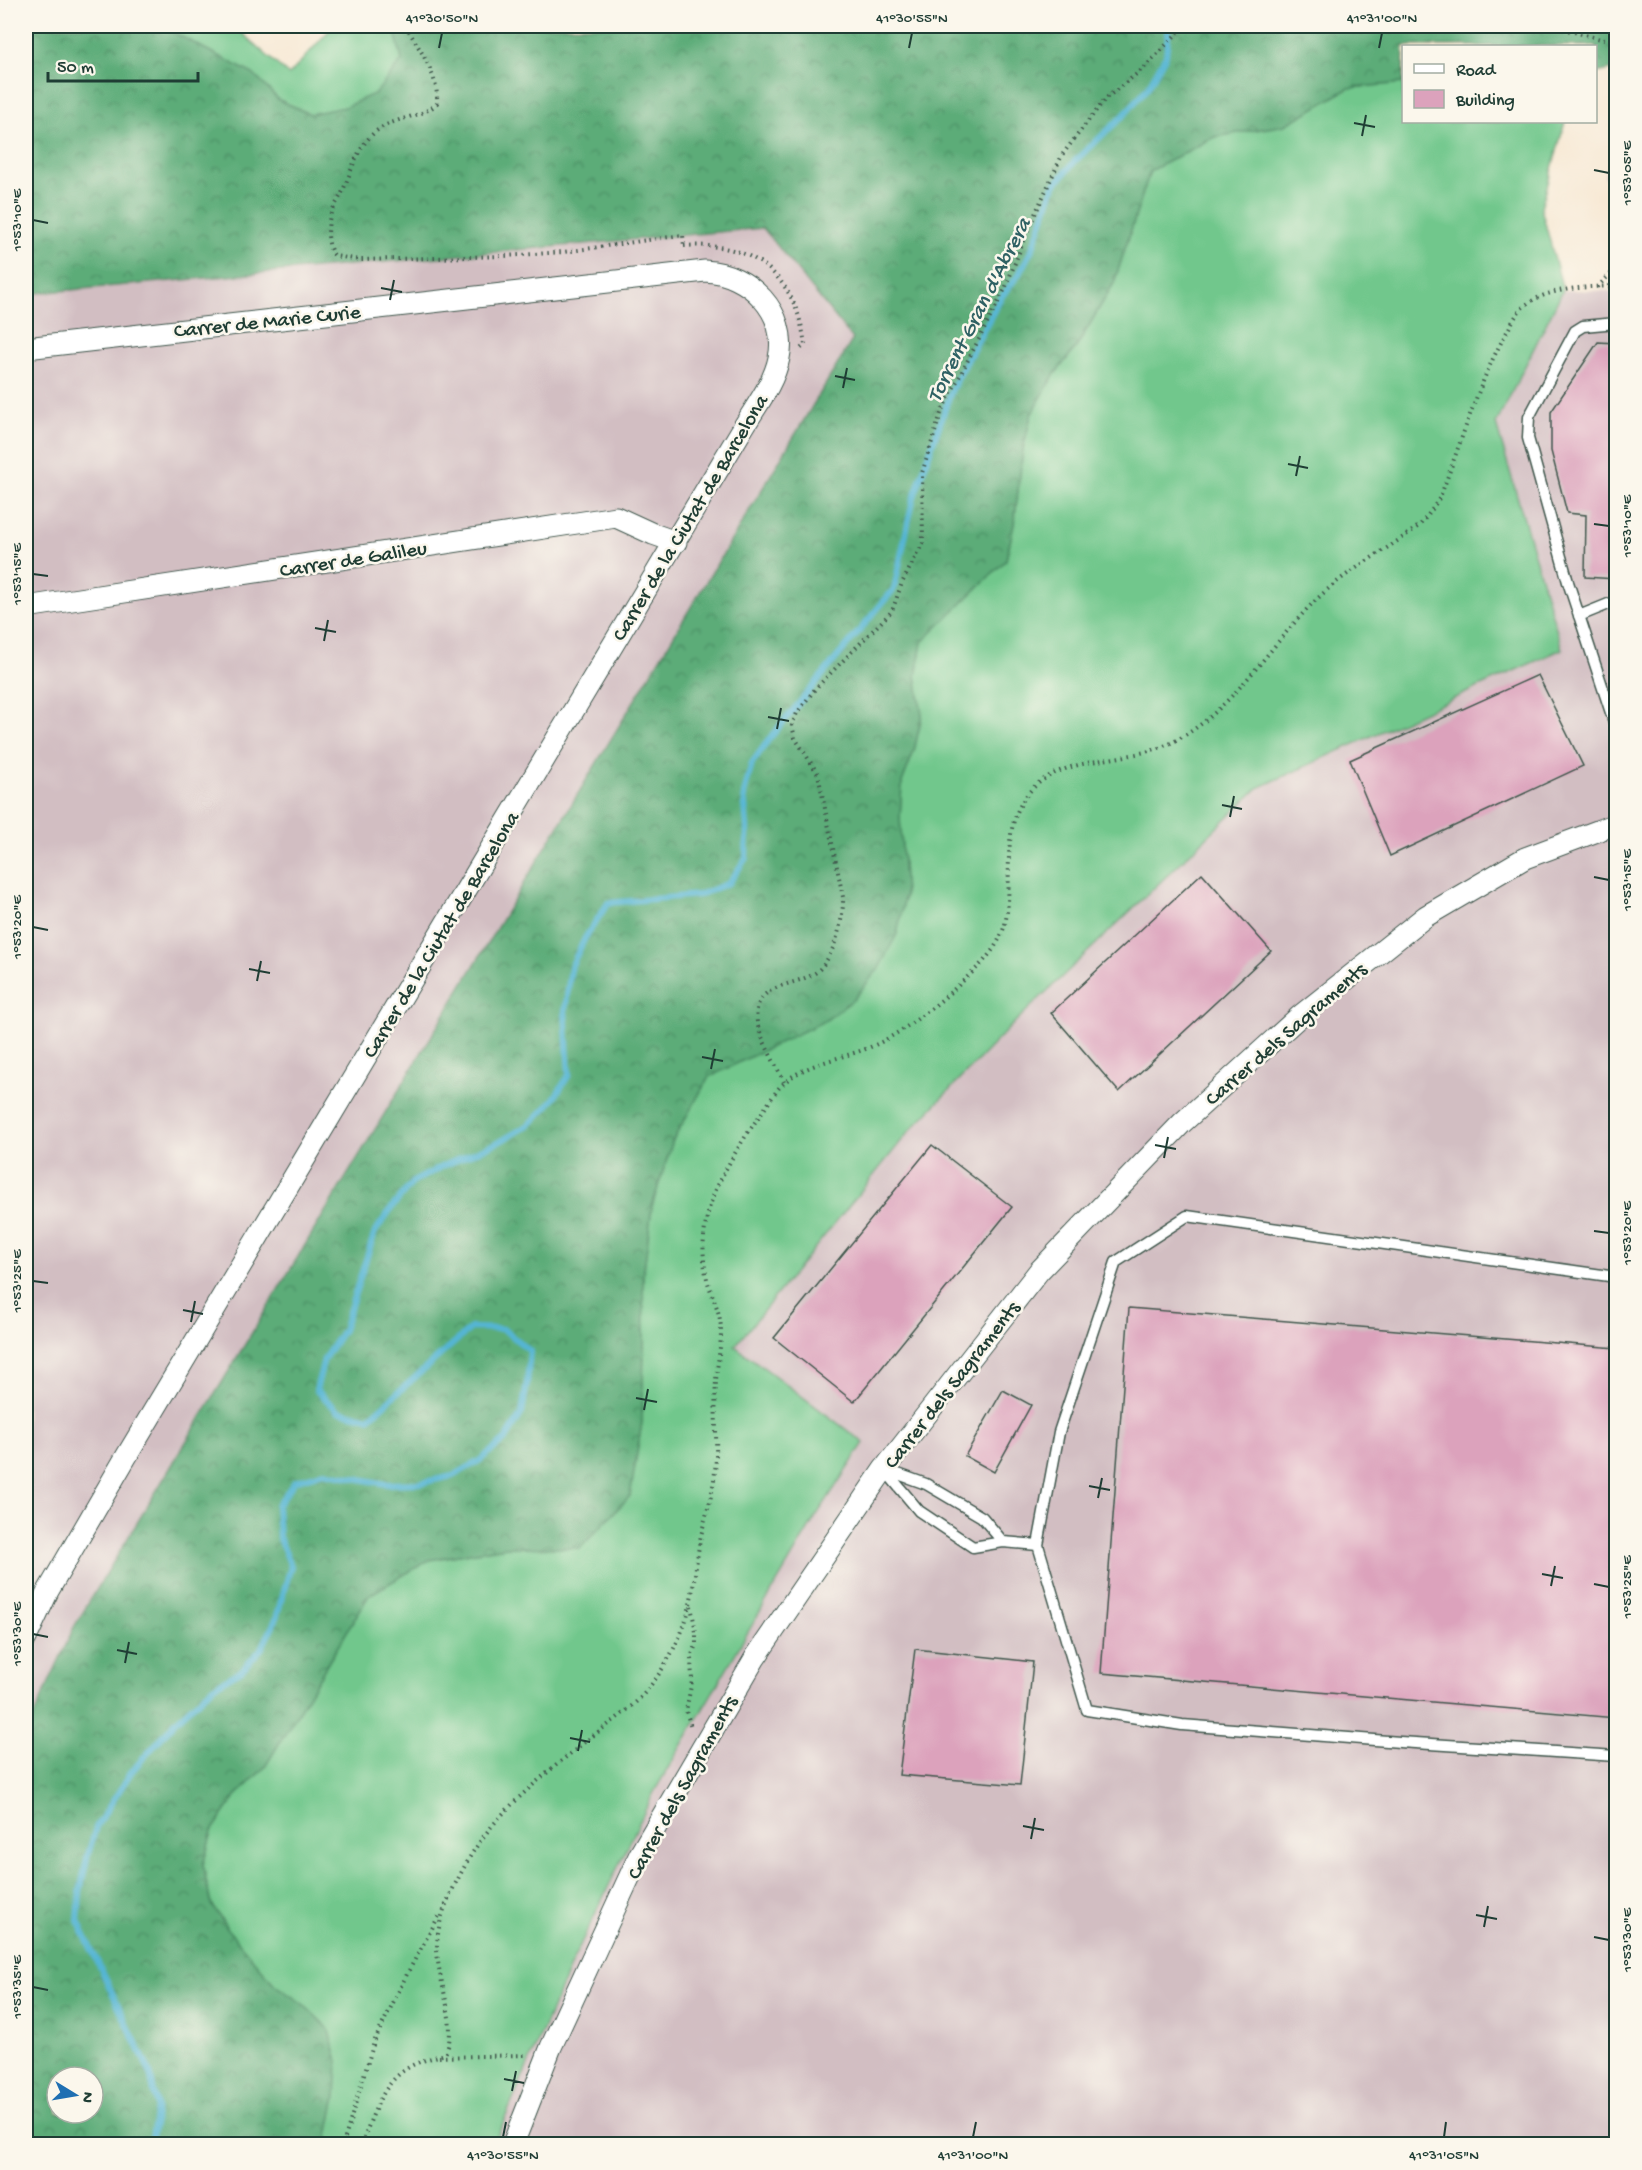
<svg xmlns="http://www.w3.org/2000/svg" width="1642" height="2170" viewBox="0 0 1642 2170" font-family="'Gochi Hand',sans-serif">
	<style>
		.industrial { fill: #d2bec2 }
		.grass { fill: #71c78c; stroke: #488260; stroke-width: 1.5 }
		.forest { fill: url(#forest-crowns); stroke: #3e7456; stroke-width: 1.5; fill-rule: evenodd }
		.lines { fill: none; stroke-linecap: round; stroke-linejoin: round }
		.stream { stroke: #55b5d4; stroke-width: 6 }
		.building { fill: #dca2bc }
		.service-casing { stroke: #3f564c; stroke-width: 13 }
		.minor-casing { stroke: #3f564c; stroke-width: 23 }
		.path { stroke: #3f564c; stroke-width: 4; stroke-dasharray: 1.5 4.5; stroke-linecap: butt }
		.service { stroke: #fff; stroke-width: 10 }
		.minor { stroke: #fff; stroke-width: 21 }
		.ticks { fill: none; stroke: #1f3d34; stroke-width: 2 }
		.labels { text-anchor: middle; stroke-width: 5; stroke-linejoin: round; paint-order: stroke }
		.street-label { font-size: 21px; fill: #1f3d34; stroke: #fbf7ec }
		.water-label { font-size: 22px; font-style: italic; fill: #2f6164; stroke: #fbf7ec }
		.neatline { fill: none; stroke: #1f3d34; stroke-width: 2 }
		.ticks-label { font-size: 15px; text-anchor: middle; fill: #1f3d34 }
	</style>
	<defs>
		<pattern id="forest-crowns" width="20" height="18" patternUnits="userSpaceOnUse" patternTransform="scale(1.5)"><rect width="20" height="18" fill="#5cac78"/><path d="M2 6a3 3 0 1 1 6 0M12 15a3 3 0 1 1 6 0" fill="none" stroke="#4b8d63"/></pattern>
	</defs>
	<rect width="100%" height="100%" fill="#fbf7ec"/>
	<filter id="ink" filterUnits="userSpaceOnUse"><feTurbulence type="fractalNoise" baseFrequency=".0167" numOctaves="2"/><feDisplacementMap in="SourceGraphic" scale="12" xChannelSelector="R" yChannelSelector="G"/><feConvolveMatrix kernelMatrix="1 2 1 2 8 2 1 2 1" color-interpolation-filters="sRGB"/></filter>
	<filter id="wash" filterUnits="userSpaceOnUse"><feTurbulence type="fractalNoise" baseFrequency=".008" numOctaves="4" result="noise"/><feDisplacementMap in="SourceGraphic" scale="24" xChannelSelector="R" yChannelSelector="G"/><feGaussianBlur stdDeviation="1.35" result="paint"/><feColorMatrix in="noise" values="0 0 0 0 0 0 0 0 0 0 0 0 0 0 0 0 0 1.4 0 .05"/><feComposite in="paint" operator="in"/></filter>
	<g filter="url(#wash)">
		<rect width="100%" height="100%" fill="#f7e7d2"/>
		<path class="industrial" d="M1616 136V180L1604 177Z
			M763 228 854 339 74 1627 26 1733V294Z
			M1563 290 1616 291V2144H494L573 1960 654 1792 815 1518 864 1444 735 1347 908 1133 1014 1023 1258 788 1562 649 1496 424Z"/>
		<path class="grass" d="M161 26H234L289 75 333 26H391L395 31 402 60 377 93 345 107 310 114 279 100 253 74Z
			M1403 83 1404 122H1565L1541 208 1563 290 1496 424 1562 649 1258 788 1014 1023 908 1133 735 1346 864 1443 815 1518 654 1792 573 1960 494 2144H329L328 2136 336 2096 303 2004 275 1985 228 1930 210 1901 203 1865 212 1831 236 1796 265 1766 369 1595 429 1560 505 1547 580 1548 630 1496 642 1422 644 1346 643 1277 652 1206 673 1140 709 1077 826 1020 854 999 897 934 905 895 900 818 902 782 914 751 922 715 916 675 922 641 1006 559 1014 524 1023 449 1031 415 1054 375 1077 346 1114 283 1150 171 1214 137 1285 125 1349 88Z"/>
		<path class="forest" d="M26 26H161L253 74 279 100 310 114 345 107 376 93 402 60 395 31 391 26H1616V69L1596 73V46H1404L1403 83 1349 88 1285 125 1214 137 1150 171 1114 283 1077 346 1054 375 1031 415 1023 449 1014 524 1006 560 922 642 916 676 922 715 914 751 902 782 900 818 905 895 897 934 879 968 854 999 826 1020 709 1077 673 1140 652 1206 643 1277 644 1346 642 1422 630 1496 580 1548 505 1547 429 1560 369 1595 265 1767 236 1796 212 1831 203 1865 210 1901 228 1930 275 1985 303 2004 328 2028 338 2061 336 2096 328 2136 329 2144H26V1733L74 1627 853 339 763 228 26 294ZM57 2077H93V2113H57Z"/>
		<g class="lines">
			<path class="stream" d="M144 2144 152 2137 157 2107 150 2072 78 1921 80 1892 87 1858 96 1827 132 1771 176 1721 214 1686 241 1671 262 1648 276 1619 291 1566 279 1537 277 1506 295 1481 324 1472 386 1484 420 1483 453 1476 479 1461 506 1439 522 1413 527 1383 530 1351 503 1329 471 1328 369 1418 338 1411 316 1390 324 1359 343 1330 375 1232 393 1206 413 1182 443 1166 501 1141 530 1124 553 1100 569 1075 565 1011 571 967 585 938 608 903 699 895 729 883 746 858 747 827 744 794 752 763 770 738 894 589 913 500 952 389 1000 299 1019 274 1033 247 1054 186 1075 161 1125 114 1148 87 1166 55 1169 26"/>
		</g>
		<g id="blocks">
			<path class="building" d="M1598 342 1616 343V579L1585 577 1586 515 1567 513 1551 451V412Z
				M1538 675 1583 766 1390 856 1350 760Z
				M1202 873 1271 951 1119 1092 1051 1013Z
				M932 1145 1012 1207 854 1402 774 1338Z
				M1129 1308 1616 1348V1718L1101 1673Z
				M1003 1390 1031 1405 994 1472 965 1456Z
				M915 1649 1033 1662 1020 1785 899 1775Z"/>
		</g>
	</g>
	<g filter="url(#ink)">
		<use href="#blocks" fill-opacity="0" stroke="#3f564c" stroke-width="1.5"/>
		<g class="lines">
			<g class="service-casing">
				<path id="service" d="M1616 323 1583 326 1575 331 1529 417 1528 438 1568 582 1616 728
					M1579 616 1616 601
					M1616 1277 1187 1216 1116 1262 1059 1432 1038 1545 1087 1710 1182 1725 1400 1742 1616 1756
					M884 1469 919 1511 973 1547 1003 1542 1038 1545
					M884 1469 926 1484 982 1517 1003 1542"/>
			</g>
			<g class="minor-casing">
				<path id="minor" d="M26 348 705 271C749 273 789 313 779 358 774 383 756 406 743 428L126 1457 48 1591 26 1638
					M26 607 616 517 653 534 676 542
					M513 2144 551 2047 640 1854 755 1658 884 1469 1039 1271 1182 1123 1300 1016 1426 916 1525 858 1616 824"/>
			</g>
			<path class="path" d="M406 26C419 49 439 75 437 103 424 118 395 116 375 132 357 148 353 167 344 188 341 197 335 204 331 213 327 224 326 248 335 256L360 260 505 256 564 252 683 235 684 247
				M1551 26 1616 43
				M684 246C754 241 796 276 805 345L799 350
				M1597 287 1616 269
				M784 1082C778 1069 759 1035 757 1022 752 982 792 988 815 973 834 960 844 919 843 897L818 774 795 738 792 725 797 713 815 689 892 611 902 583 923 543 922 473 942 410 1005 289 1026 234 1062 155 1105 99 1144 68 1184 26
				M691 1606 696 1632V1644L691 1658 692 1681 686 1711 691 1727
				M26 1667 30 1658
				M439 2057 527 2055
				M346 2144 345 2138 374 2042 408 1972 440 1914
				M362 2144C371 2119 382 2084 406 2069 418 2061 432 2058 445 2054 460 2026 436 1979 437 1946 438 1914 452 1890 467 1862 494 1813 543 1776 586 1741 604 1727 625 1714 641 1697 660 1677 683 1637 689 1609 694 1587 696 1563 700 1540 705 1517 713 1495 715 1471 718 1441 714 1411 716 1381 717 1364 721 1348 721 1331 721 1313 713 1299 708 1283 700 1253 703 1223 714 1194 727 1163 746 1135 765 1108 771 1100 776 1090 783 1084 805 1062 848 1058 875 1045 910 1029 951 993 979 966 990 955 1001 940 1005 924 1015 879 997 826 1032 789 1066 754 1130 764 1173 742 1233 711 1267 648 1315 601 1345 571 1386 551 1420 525L1431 511 1440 497C1462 441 1478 382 1508 330 1513 321 1518 310 1527 304 1551 287 1588 287 1616 286"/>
			<use href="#service" class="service"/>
			<use href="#minor" class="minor"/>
		</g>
	</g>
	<path class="ticks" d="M439 48 442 33M909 48 912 33M1379 48 1382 33M1354 123 1375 127M1362 136 1366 115M1594 170 1609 173M33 220 48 223M381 288 402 292M390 300 394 280M835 376 855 380M843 388 847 368M1288 464 1308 468M1296 476 1300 456M1594 524 1609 526M33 574 48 576M315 628 336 632M324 641 328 620M768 717 789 721M777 729 781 708M1222 805 1242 809M1230 817 1234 796M1594 877 1609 880M33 927 48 930M249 969 270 973M257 981 261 961M702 1057 723 1061M711 1069 715 1049M1155 1145 1176 1149M1164 1158 1168 1137M1594 1231 1609 1233M33 1281 48 1283M183 1310 203 1314M191 1322 195 1301M636 1398 657 1402M644 1410 648 1389M1089 1486 1110 1490M1098 1498 1102 1478M1542 1574 1563 1578M1594 1584 1609 1587M1551 1586 1555 1566M33 1634 48 1637M117 1650 137 1654M125 1663 129 1642M570 1738 590 1742M578 1751 582 1730M1023 1826 1044 1830M1031 1839 1035 1818M1476 1915 1497 1919M1484 1927 1488 1906M1594 1937 1609 1940M33 1987 48 1990M504 2079 524 2083M512 2091 516 2071M503 2137 506 2122M973 2137 976 2122M1444 2137 1446 2122"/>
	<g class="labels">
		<g class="street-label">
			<text transform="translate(267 320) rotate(-6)" y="7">Carrer de Marie Curie</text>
			<text transform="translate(689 517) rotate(-59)" y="7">Carrer de la Ciutat de Barcelona</text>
			<text transform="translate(353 558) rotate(-9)" y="7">Carrer de Galileu</text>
			<text transform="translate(440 934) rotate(-59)" y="7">Carrer de la Ciutat de Barcelona</text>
			<text transform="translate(1285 1033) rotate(-41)" y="7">Carrer dels Sagraments</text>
			<text transform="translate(951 1384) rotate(-52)" y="7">Carrer dels Sagraments</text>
			<text transform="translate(681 1787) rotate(-61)" y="7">Carrer dels Sagraments</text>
		</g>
		<g class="water-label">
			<text transform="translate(977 309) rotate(-63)" y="8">Torrent Gran d'Abrera</text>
		</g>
	</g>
	<rect width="1642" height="2170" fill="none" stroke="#fbf7ec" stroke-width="66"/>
	<rect x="1402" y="45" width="195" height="78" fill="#fbf7ec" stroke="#a3ada2" stroke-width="1.5"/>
	<rect x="1414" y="64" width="30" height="9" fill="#ffffff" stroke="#a3ada2" stroke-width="1.5"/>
	<text x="1456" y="75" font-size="18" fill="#1f3d34">Road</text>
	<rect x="1414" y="90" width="30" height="18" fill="#dca2bc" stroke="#a3ada2" stroke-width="1.5"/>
	<text x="1456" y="105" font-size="18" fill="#1f3d34">Building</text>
	<g transform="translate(75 2095) rotate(101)"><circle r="28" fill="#fbf7ec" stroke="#a3ada2" stroke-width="1.5"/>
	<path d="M0-4.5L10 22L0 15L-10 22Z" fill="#1f6fb2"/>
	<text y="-9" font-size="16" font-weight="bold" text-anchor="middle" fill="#1f3d34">N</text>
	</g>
	<path d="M48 72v9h150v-9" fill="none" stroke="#1f3d34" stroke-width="3"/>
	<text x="57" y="72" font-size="18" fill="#1f3d34" stroke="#fbf7ec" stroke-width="4.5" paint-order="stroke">50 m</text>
	<rect x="33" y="33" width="1576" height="2104" class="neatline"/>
	<g class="ticks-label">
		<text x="442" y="22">41°30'50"N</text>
		<text x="912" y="22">41°30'55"N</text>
		<text x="1382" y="22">41°31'00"N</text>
		<text transform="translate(1626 173) rotate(-90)" y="5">1°53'05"E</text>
		<text transform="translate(16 220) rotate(-90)" y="5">1°53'10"E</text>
		<text transform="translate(1626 526) rotate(-90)" y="5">1°53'10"E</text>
		<text transform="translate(16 574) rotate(-90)" y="5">1°53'15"E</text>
		<text transform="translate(1626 880) rotate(-90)" y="5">1°53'15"E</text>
		<text transform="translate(16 927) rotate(-90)" y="5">1°53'20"E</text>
		<text transform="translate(1626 1233) rotate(-90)" y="5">1°53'20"E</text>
		<text transform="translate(16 1281) rotate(-90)" y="5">1°53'25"E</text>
		<text transform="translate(1626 1587) rotate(-90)" y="5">1°53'25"E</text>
		<text transform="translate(16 1634) rotate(-90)" y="5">1°53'30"E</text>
		<text transform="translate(1626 1940) rotate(-90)" y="5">1°53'30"E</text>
		<text transform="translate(16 1987) rotate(-90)" y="5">1°53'35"E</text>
		<text x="503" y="2159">41°30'55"N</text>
		<text x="973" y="2159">41°31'00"N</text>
		<text x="1444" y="2159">41°31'05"N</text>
	</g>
</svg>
